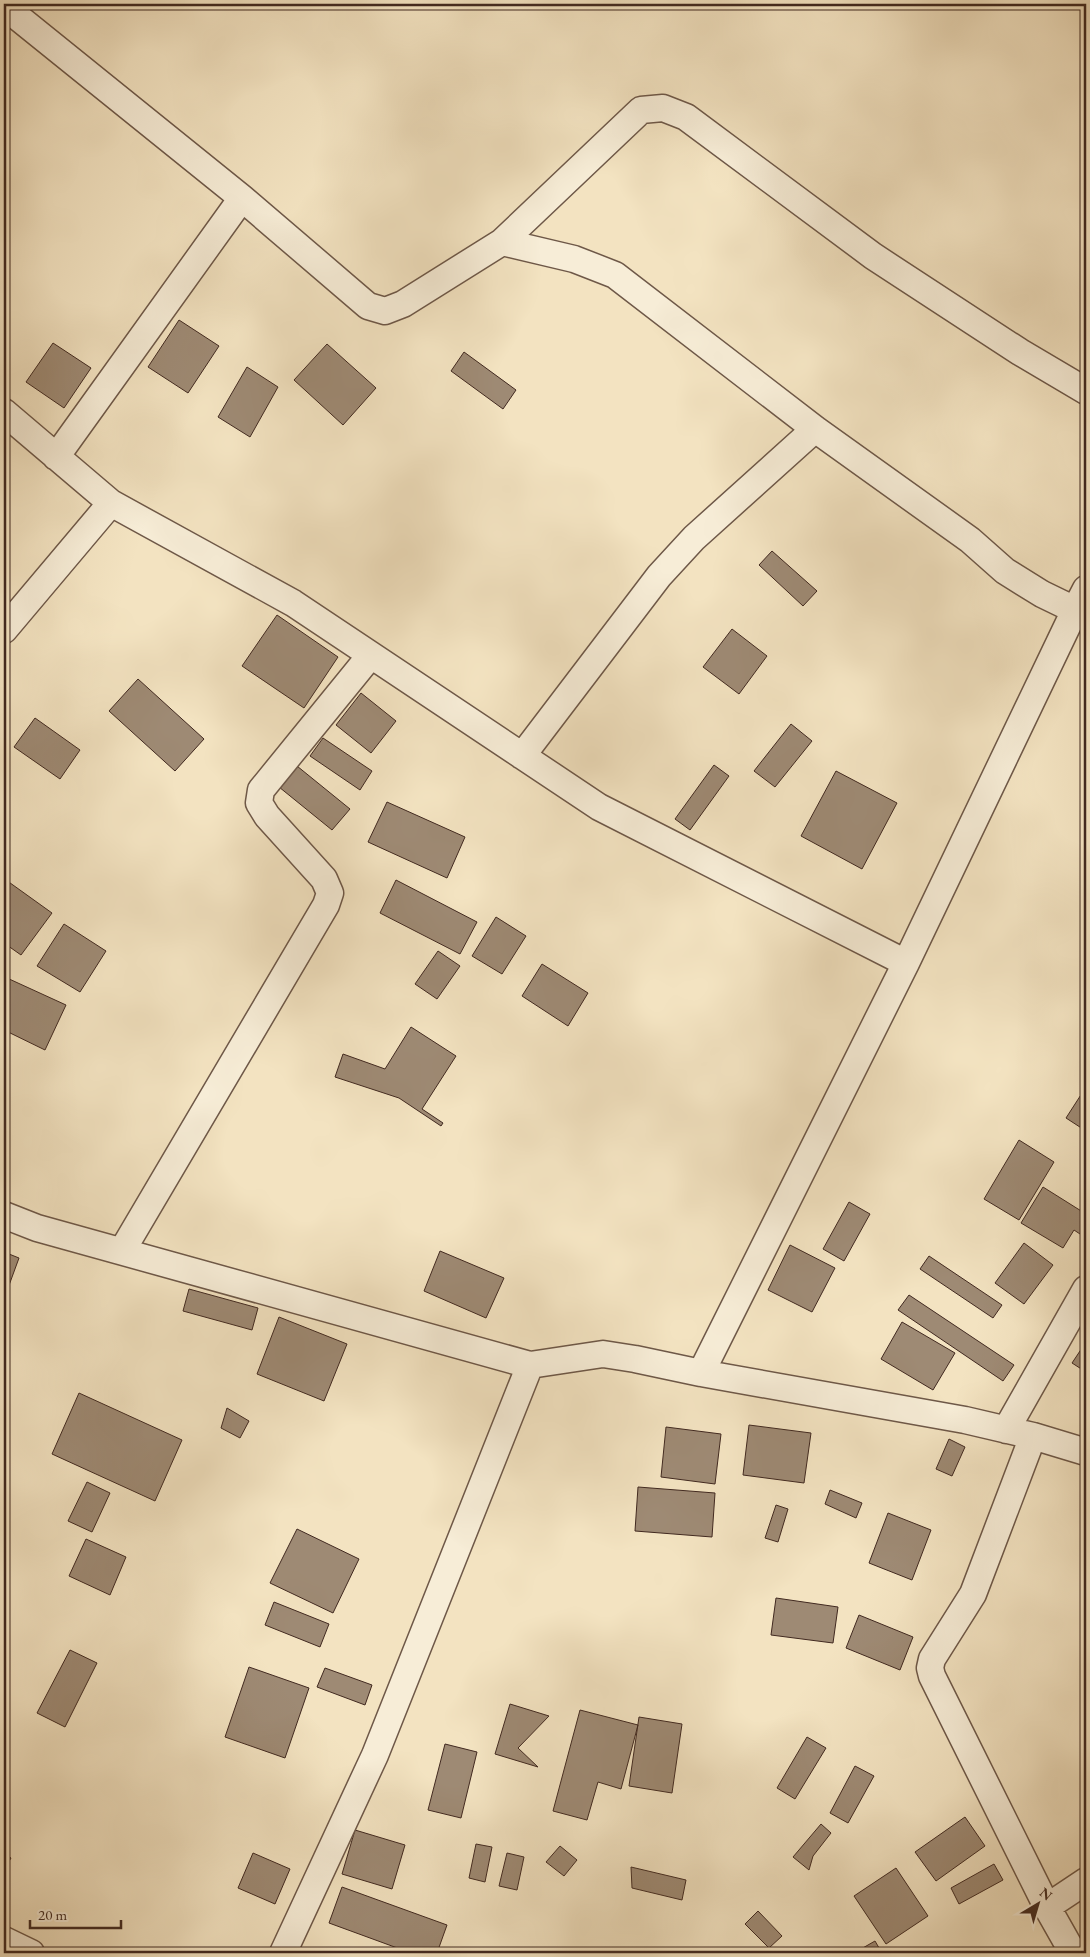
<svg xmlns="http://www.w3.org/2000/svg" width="1090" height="1957" viewBox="0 0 1090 1957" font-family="'EB Garamond',serif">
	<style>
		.building { fill: #9e8a74; stroke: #412920 }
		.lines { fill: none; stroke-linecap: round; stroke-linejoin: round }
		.street-casing { stroke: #6e5848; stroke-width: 29 }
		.street { stroke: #f7edd7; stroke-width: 26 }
	</style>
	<rect width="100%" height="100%" fill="#f3e3c1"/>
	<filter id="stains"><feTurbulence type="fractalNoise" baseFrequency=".004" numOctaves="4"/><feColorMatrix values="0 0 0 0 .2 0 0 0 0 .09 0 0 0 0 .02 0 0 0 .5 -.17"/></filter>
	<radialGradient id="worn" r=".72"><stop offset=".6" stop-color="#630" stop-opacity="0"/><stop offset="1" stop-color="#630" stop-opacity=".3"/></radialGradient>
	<path class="building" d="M179 320 219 346 188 393 148 367Z
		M53 343 91 368 64 408 26 382Z
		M327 344 376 388 343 425 294 380Z
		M464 352 516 390 503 409 451 371Z
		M247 367 278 387 250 437 218 417Z
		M772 551 817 591 803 606 759 565Z
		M277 615 338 657 304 708 242 666Z
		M732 629 767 656 739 694 703 667Z
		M138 679 204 739 175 771 109 711Z
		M361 693 396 721 371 753 336 725Z
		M35 718 80 750 60 779 14 747Z
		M791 724 812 741 775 787 754 771Z
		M323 738 372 771 360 790 310 756Z
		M714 765 729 776 690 830 675 819Z
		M297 766 350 809 332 830 279 787Z
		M836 771 897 803 862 869 801 836Z
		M387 802 465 837 447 878 368 842Z
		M6 880 52 913 21 955 4 943V884Z
		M396 880 477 922 460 954 380 913Z
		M496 917 526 936 502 974 472 956Z
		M64 924 106 951 80 992 37 966Z
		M438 951 460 966 437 999 415 984Z
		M542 964 588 993 568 1026 522 996Z
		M7 978 66 1005 45 1050 4 1030V985Z
		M411 1027 456 1056 422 1109 443 1123 441 1126 399 1098 335 1077 343 1054 385 1069Z
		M1086 1087V1131L1066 1118Z
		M1019 1140 1054 1162 1019 1220 984 1199Z
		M1043 1187 1086 1214V1225L1080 1234 1074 1230 1063 1248 1021 1223Z
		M849 1202 870 1214 844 1261 823 1249Z
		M1024 1243 1053 1265 1024 1304 995 1283Z
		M790 1245 835 1268 812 1312 768 1290Z
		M440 1251 504 1278 486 1318 424 1291Z
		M4 1252 19 1258 4 1299Z
		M929 1256 1002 1305 993 1318 920 1269Z
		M189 1289 258 1308 252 1330 183 1311Z
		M909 1295 1014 1365 1003 1381 898 1310Z
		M279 1317 347 1344 324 1401 257 1374Z
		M902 1322 955 1353 933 1390 881 1359Z
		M1082 1348 1086 1351V1372L1072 1363Z
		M79 1393 182 1440 155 1501 52 1454Z
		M227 1408 249 1421 240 1438 221 1428Z
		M749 1425 811 1433 804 1483 743 1475Z
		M666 1427 721 1434 715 1484 661 1477Z
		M949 1439 965 1447 952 1476 936 1469Z
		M87 1482 110 1493 92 1532 68 1521Z
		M638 1487 715 1493 712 1537 635 1531Z
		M830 1490 862 1503 856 1518 825 1504Z
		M776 1505 788 1509 778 1542 765 1538Z
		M888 1513 931 1530 912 1580 869 1563Z
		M297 1529 359 1559 333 1613 270 1583Z
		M86 1539 126 1557 110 1595 69 1576Z
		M776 1598 838 1607 833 1643 771 1635Z
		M274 1602 329 1624 320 1647 265 1625Z
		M859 1615 913 1637 900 1670 846 1648Z
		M70 1650 97 1663 65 1727 37 1713Z
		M249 1667 309 1688 285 1758 225 1737Z
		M325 1668 372 1685 365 1705 317 1687Z
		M510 1704 549 1716 518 1748 538 1767 495 1754Z
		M580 1710 638 1725 621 1789 598 1782 587 1820 553 1811Z
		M639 1717 682 1724 672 1793 629 1786Z
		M807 1737 826 1748 795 1799 777 1788Z
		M445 1744 477 1752 461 1818 428 1810Z
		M855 1766 874 1776 848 1823 830 1813Z
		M965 1817 985 1846 936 1881 915 1852Z
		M821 1824 831 1833 813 1856 809 1870 793 1857Z
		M355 1830 405 1845 392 1889 342 1874Z
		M476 1844 492 1847 485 1882 469 1878Z
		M560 1846 577 1860 564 1876 546 1862Z
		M253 1853 290 1869 275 1904 238 1888Z
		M507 1853 524 1857 517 1890 499 1886Z
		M4 1854 11 1858 4 1870Z
		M994 1864 1003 1880 959 1904 951 1888Z
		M631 1867 686 1880 682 1900 632 1888Z
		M896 1868 928 1916 886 1944 854 1896Z
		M342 1887 447 1925 437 1953H411L329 1923Z
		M758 1911 782 1936 769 1948 745 1924Z
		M875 1941 882 1953H854Z"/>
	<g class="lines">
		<g class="street-casing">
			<path id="street" d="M4 6 242 198 368 306 385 311 403 304 502 242 641 110 663 108 686 117 873 256 1020 352 1086 391
				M502 242 574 259 615 275 815 429 970 540 1005 571 1042 594 1075 610
				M4 412 111 503 293 603 599 807 906 963
				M56 457 242 198
				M4 630 111 503
				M522 756 659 576 694 538 815 429
				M4 1215 37 1228 530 1365 603 1354 635 1359 701 1373 965 1420 1033 1436 1086 1452
				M122 1251 326 905 330 893 324 879 267 816 259 803 261 790 370 656
				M701 1373 906 963 1075 610 1086 589
				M1006 1430 1086 1289
				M1033 1436 973 1594 932 1659 930 1668 932 1676 1047 1907 1073 1953
				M1047 1907 1086 1881
				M4 1940 31 1953
				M283 1953 375 1755 530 1365"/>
		</g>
		<use href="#street" class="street"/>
	</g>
	<rect width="1090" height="1957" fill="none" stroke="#f3e3c1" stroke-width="20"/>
	<rect x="5" y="5" width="1080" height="1947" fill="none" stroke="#412920" stroke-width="2.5"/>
	<rect x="10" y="10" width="1070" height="1937" fill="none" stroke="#412920"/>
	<g transform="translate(1038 1904) rotate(38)" stroke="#f7edd7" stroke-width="4" paint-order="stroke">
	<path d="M0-4L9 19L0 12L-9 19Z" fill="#412920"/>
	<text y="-8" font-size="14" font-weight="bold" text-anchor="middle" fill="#412920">N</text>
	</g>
	<path d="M30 1920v8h91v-8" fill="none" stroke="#412920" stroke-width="2.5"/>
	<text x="38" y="1920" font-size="15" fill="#412920" stroke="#f7edd7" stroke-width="4" paint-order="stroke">20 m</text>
	<rect width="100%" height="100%" filter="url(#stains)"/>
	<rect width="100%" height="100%" fill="url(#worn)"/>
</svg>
